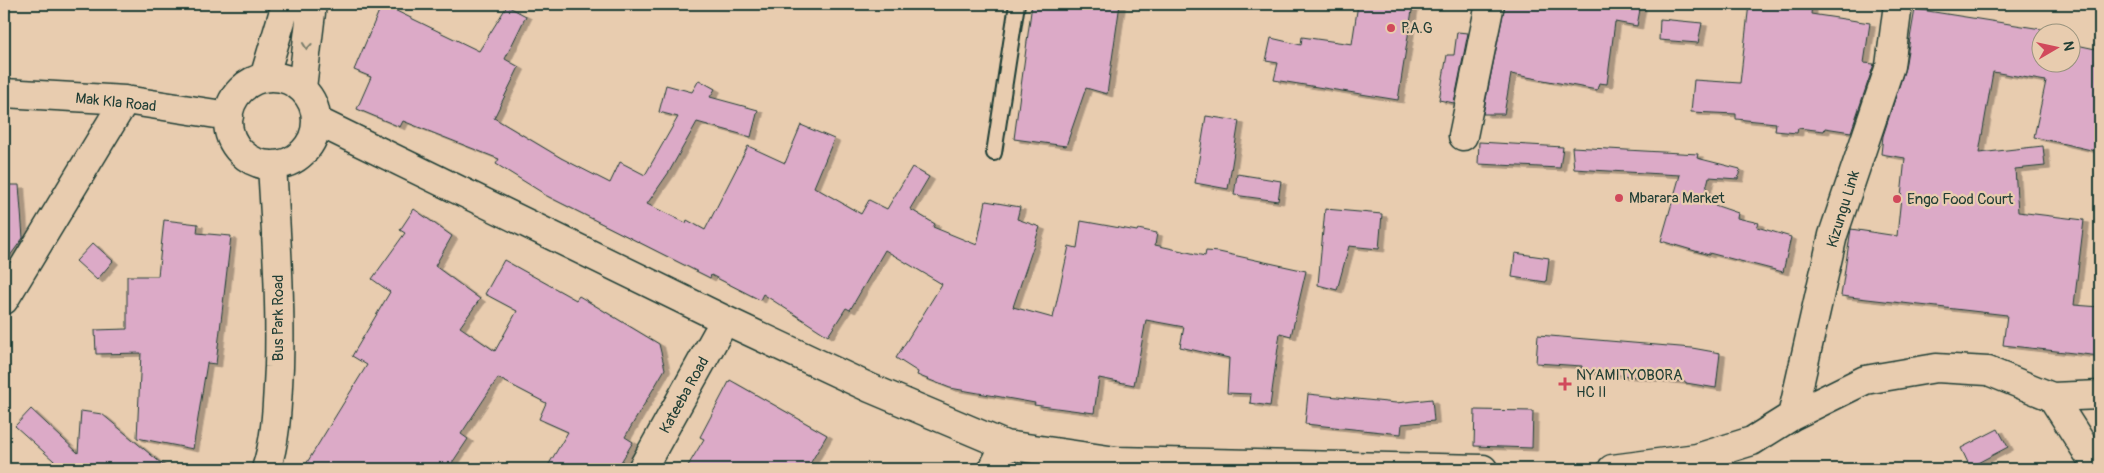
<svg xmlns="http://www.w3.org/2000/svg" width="2104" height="473" viewBox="0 0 2104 473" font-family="Pangolin,sans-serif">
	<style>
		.building { fill: #dcaac7; stroke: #1f3d34; filter: url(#shadow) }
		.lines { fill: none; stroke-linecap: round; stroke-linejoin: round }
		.lane-casing { stroke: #1f3d34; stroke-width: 18 }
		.street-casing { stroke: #1f3d34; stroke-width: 31 }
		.lane { stroke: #e8ccaf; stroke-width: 14 }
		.street { stroke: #e8ccaf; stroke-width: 28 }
		.oneway { stroke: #797d6b }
		.poi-dot { fill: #d1495b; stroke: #e8ccaf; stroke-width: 2 }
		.labels { text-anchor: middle; stroke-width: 4.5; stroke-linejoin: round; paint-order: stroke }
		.poi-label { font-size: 15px; fill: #1f3d34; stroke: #e8ccaf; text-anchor: start }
		.street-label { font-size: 15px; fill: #1f3d34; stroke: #e8ccaf }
	</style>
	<defs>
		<filter id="shadow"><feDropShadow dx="5.5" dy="3" stdDeviation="0" flood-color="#0004"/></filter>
	</defs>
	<rect width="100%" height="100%" fill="#e8ccaf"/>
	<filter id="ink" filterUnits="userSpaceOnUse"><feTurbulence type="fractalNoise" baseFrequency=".02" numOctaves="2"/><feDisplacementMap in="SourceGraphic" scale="10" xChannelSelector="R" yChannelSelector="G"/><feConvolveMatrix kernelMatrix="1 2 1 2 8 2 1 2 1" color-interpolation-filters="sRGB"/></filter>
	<g filter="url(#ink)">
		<path class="building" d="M382 4 479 51 507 6 526 16 505 59 519 67 494 118 561 158 610 183 620 162 645 175 678 117 659 112 666 85 692 92 699 80 715 89 710 97 758 110 751 137 697 122 669 172 647 204 686 223 687 220 705 230 748 146 785 163 801 125 834 139 814 187 861 214 869 200 887 209 912 167 929 177 910 209 935 224 933 227 977 245 986 201 1020 207 1017 219 1040 227 1013 307 1053 318 1069 246 1077 248 1081 221 1137 231 1138 229 1157 233 1155 245 1205 256 1206 251 1219 252 1306 271 1291 336 1280 333 1270 406 1250 403 1251 394 1227 393 1229 358 1180 347 1184 327 1146 320 1134 385 1099 378 1094 413 1034 405 1035 403 950 388 917 375 918 372 896 358 942 284 885 250 850 310 846 308 828 336 763 294 760 300 711 275 710 278 543 194V193L496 164 499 159 403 121 400 127 357 109 371 77 354 70Z
			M1032 4H1120L1107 94 1086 88 1066 146 1014 139Z
			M1358 4H1413L1398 100 1274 80 1278 63 1266 61 1271 38 1301 45 1302 37 1352 44Z
			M1505 4H1641L1637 26 1615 22 1607 84 1599 83 1597 90 1511 74 1504 114H1483Z
			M1749 4H1812L1811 14 1870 23 1864 63 1874 64 1851 132 1825 128 1824 131 1798 128 1797 133 1775 131 1776 123 1736 119V114L1691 112 1694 80 1740 83Z
			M1915 9 2054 31V32H2042V62H2072V44L2100 50V152L2034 137 2046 81 1993 72 1979 153 2043 146 2045 166 2015 169 2018 212 2084 220 2074 305 2100 307V356L2003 345 2007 315 1841 296 1851 229 1897 236 1905 158 1881 154 1883 136 1905 68Z
			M1660 19 1702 23 1698 43 1659 40Z
			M1457 32 1468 33 1454 103 1439 100 1447 55H1454Z
			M1206 116 1239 121 1228 189 1195 183Z
			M1479 142 1563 147 1560 168 1478 164Z
			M1572 147 1698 154 1697 158 1740 169 1738 179 1709 177 1703 201 1738 213 1737 218 1759 223 1757 227 1791 237 1783 272 1709 253V255L1661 241 1680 175 1574 169Z
			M1237 174 1281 181 1278 201 1234 195Z
			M4 185H19L23 238 4 264Z
			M414 209 452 236 435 266 480 299 460 327 495 351 517 311 485 294 504 260 576 300 579 296 659 344 665 369 625 437 633 442 617 469H546L568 432 539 419 546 403 498 378 461 434 468 439 448 469H303L367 365 352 356 390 292 372 279 405 233 400 230Z
			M1325 209 1382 214 1379 249 1349 246 1337 290 1318 285Z
			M164 220 198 224 197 233 231 236 216 364 207 363 193 449 137 438 141 353 96 354 95 330 127 329V276H158Z
			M93 243 113 261 97 280 76 261Z
			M1515 253 1549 258 1546 282 1512 277Z
			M1538 335 1692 348 1720 353 1716 388 1686 383V382L1581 371 1582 366 1536 363Z
			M730 380 827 435 807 469H686L704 439 700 437Z
			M1308 394 1396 403 1432 399 1434 421 1402 424 1401 434 1305 424Z
			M31 409 78 453 81 411 102 414 168 469H63L15 426Z
			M1475 410 1533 411 1532 448 1474 446Z
			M1998 429 2008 447 1970 467 1961 448Z"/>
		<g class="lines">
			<g class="lane-casing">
				<path id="lane" d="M994 153 1017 4"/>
			</g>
			<g class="street-casing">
				<path id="street" d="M228 121a44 44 0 1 1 88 0a44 44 0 1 1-88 0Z
					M264 78 286 4
					M302 88 312 4
					M4 93 125 100 229 116
					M317 121 725 320 870 388 1005 445 1116 461 1483 469
					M1463 136 1490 4
					M4 300 125 100
					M2052 397 2100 395
					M1792 416 1833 235 1890 66 1898 4
					M266 469C277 437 277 401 279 367 281 300 276 233 272 165
					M642 469 725 320
					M993 469 1005 445
					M1612 469 1697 458 1752 441 1792 416 1865 380 1936 368 1988 371 2052 397 2098 469"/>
			</g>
			<use href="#lane" class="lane"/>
			<use href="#street" class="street"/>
		</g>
		<defs><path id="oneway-chevron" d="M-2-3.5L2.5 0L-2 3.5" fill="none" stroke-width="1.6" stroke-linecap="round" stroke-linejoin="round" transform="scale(1.25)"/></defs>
		<use class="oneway" href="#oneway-chevron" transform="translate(307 46) rotate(96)"/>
	</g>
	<g class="poi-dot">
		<circle cx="1391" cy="28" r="5"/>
		<circle cx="1619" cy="198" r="5"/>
		<circle cx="1897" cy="199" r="5"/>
		<path d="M1562.5 376.5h5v5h5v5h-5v5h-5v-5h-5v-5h5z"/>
	</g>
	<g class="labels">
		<g class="poi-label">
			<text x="1401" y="33">P.A.G</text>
			<text x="1629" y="203">Mbarara Market</text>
			<text x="1907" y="204">Engo Food Court</text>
			<text x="1576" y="380">NYAMITYOBORA<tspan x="1576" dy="17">HC II</tspan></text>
		</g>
		<g class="street-label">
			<text transform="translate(116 102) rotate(6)" y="5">Mak Kla Road</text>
			<text transform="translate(1843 209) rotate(-73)" y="5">Kizungu Link</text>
			<text transform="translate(278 318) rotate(-90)" y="5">Bus Park Road</text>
			<text transform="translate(684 395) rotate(-61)" y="5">Kateeba Road</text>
		</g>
	</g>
	<rect width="2104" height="473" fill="none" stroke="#e8ccaf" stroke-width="20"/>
	<rect x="10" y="10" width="2084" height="453" fill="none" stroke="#1f3d34" stroke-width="2" filter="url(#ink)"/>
	<g transform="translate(2056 48) rotate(81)"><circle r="24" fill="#e8ccaf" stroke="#98937e"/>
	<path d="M0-4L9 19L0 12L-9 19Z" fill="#d1495b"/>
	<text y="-8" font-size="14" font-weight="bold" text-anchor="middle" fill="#1f3d34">N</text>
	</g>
</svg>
